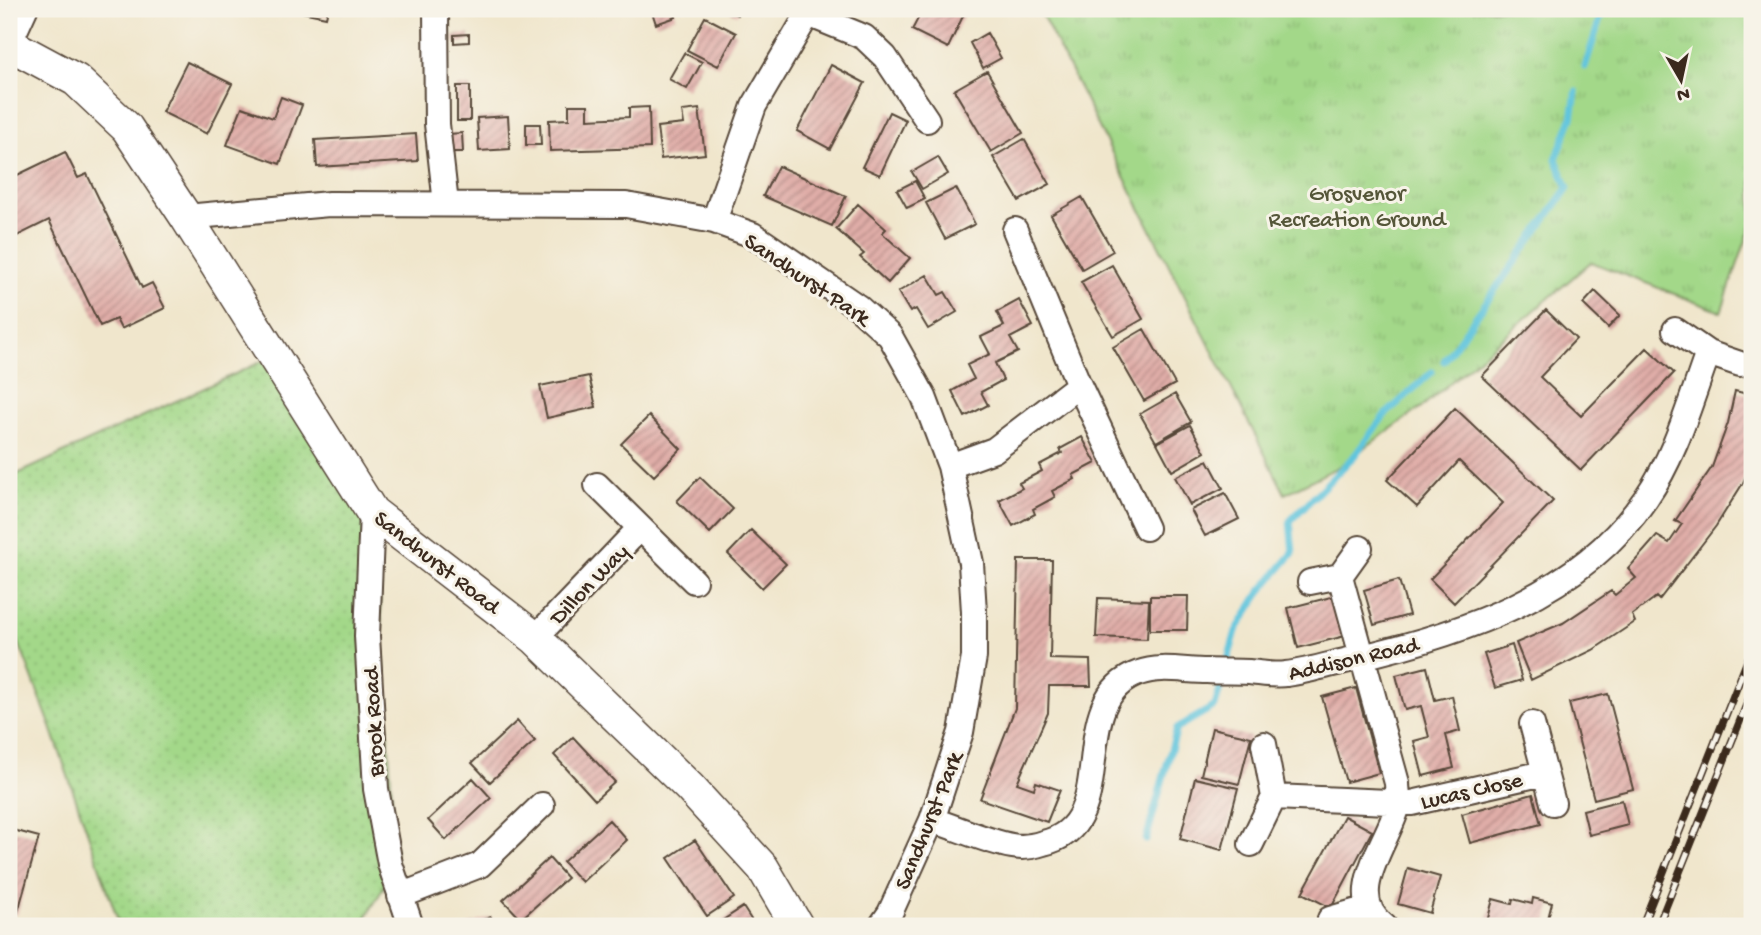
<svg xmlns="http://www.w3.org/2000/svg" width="1761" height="935" viewBox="0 0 1761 935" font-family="'Gochi Hand',sans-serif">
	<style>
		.park { fill: url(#park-tufts); stroke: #6f8154; stroke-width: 2 }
		.garden { fill: url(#garden-dots); stroke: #6f8154; stroke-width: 2 }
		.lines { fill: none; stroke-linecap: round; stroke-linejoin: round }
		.stream { stroke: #60c5dd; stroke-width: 7 }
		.building { fill: url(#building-hatch) }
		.minor-casing { stroke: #564638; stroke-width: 28 }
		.tertiary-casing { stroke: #564638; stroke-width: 35 }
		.minor { stroke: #fff; stroke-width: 24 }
		.tertiary { stroke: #fff; stroke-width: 32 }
		.rail-casing { stroke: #3b2a1e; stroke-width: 8 }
		.rail { stroke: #f7f3e8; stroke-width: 5; stroke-dasharray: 16; stroke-linecap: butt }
		.labels { text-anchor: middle; stroke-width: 6; stroke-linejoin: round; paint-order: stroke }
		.park-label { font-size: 23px; fill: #555639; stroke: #f7f3e8 }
		.street-label { font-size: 23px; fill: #3b2a1e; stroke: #f7f3e8 }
	</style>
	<defs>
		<pattern id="park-tufts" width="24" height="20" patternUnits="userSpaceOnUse" patternTransform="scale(1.75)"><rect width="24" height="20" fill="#a3d889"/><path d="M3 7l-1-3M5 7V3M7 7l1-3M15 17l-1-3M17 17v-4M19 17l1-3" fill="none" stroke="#8dba76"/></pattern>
		<pattern id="garden-dots" width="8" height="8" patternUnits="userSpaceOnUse" patternTransform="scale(1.75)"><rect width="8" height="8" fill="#a3d889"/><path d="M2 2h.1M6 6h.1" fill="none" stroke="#8dba76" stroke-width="1.8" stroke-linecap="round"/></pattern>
		<pattern id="building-hatch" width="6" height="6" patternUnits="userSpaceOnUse" patternTransform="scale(1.75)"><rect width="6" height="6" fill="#e0ada8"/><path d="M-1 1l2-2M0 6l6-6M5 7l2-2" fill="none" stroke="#b78d88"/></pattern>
	</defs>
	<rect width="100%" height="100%" fill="#f7f3e8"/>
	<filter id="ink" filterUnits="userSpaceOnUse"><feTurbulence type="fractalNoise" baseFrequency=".0143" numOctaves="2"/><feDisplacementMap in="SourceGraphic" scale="14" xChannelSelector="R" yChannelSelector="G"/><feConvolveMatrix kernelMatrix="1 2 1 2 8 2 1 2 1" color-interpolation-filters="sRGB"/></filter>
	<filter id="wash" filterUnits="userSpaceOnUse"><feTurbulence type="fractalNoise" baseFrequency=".00686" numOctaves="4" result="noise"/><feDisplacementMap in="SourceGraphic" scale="28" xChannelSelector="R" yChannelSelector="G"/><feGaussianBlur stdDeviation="1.57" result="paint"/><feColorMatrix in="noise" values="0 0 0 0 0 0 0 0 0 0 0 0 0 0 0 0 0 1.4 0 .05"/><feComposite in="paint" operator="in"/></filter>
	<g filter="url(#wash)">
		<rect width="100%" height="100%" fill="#f0e6cc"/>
		<path class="park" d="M1039 9H1752V223L1721 312 1591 262 1423 406 1338 467 1285 494Z"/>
		<path class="garden" d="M263 361 376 530 396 866 361 926H120L51 727 9 617V478Z"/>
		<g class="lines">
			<path class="stream" d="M476 9 479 16
				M1585 67 1603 9
				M1444 361 1568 188 1556 159 1572 118 1576 92
				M1146 840 1177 728 1215 706 1236 631 1260 592 1293 553 1290 521 1355 455 1384 416 1432 372"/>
		</g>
		<g id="blocks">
			<path class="building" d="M288 9H328L326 17Z
				M651 9H674L676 17 656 24Z
				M724 9H740L737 15Z
				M923 9H954L964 14 948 48 912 30Z
				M705 17 736 33 718 66 687 50Z
				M987 33 1001 58 983 68 970 43Z
				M469 34V42L454 43V35Z
				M684 53 702 62 687 89 669 79Z
				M187 62 232 84 207 134 162 112Z
				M831 65 865 83 830 149 797 131Z
				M987 71 1023 133 991 152 954 90Z
				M457 86H470V121H457Z
				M281 97 302 105 280 164 227 145 242 107 273 118Z
				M569 105H588V119L629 117V108L649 107 650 148 550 151 549 120 569 119Z
				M699 109 705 154 661 159 657 127 684 124 682 111Z
				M889 112 906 120 880 175 862 167Z
				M508 116 510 149 479 151 477 118Z
				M526 124H540L541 145H526Z
				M462 133 463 152H449L448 134Z
				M416 134 418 161 317 167 315 140Z
				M1024 139 1050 184 1019 201 993 157Z
				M65 152 78 178 87 174 142 288 152 283 165 308 121 329 116 319 100 326 49 220 9 240V179Z
				M938 157 948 174 922 189 912 172Z
				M778 166 846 196 832 226 763 196Z
				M915 181 925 199 907 208 897 190Z
				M956 188 975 224 945 239 926 203Z
				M1082 197 1113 251 1082 269 1051 215Z
				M858 204 886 229 882 233 910 258 888 283 860 257 864 254 836 229Z
				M1112 265 1143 319 1113 336 1081 282Z
				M927 275 939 295 945 292 957 312 928 329 916 309 910 312 898 292Z
				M1595 291 1620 315 1608 328 1583 304Z
				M1019 300 1033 326 1010 338 1018 352 995 363 1003 380 981 392 988 405 965 417 952 391 974 379 967 365 990 354 981 337 1004 326 997 312Z
				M1546 310 1576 339 1540 377 1581 416 1647 348 1674 373 1581 470 1482 376Z
				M1144 329 1175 384 1144 401 1113 347Z
				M589 376 596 407 547 418 540 386Z
				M1735 391 1752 395V461L1743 483 1716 526 1659 600 1656 597 1632 615 1635 622 1593 650 1531 680 1516 643 1563 623 1611 591 1615 595 1636 578 1628 569 1657 536 1669 543 1682 524 1675 521 1712 467 1728 423Z
				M1175 394 1191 422 1156 442 1140 414Z
				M1455 408 1553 501 1454 603 1430 579 1503 503 1459 461 1417 507 1387 480Z
				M649 416 681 449 654 476 621 444Z
				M1190 425 1205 452 1172 471 1157 443Z
				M1082 437 1096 463 1073 475 1075 479 1052 491 1055 497 1033 509 1035 514 1013 526 999 500 1022 488 1019 483 1042 471 1039 465 1062 453 1060 449Z
				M1208 460 1223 488 1190 505 1175 477Z
				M700 477 733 509 710 533 677 501Z
				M1225 493 1239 519 1205 536 1191 510Z
				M751 530 786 564 762 588 728 554Z
				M1018 560H1052L1050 659 1090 660 1091 686H1049L1048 713 1017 783 1034 789 1036 782 1060 790 1047 822 980 799 1015 708Z
				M1399 580 1409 615 1374 625 1364 590Z
				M1150 596H1188L1187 630H1150Z
				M1335 596 1345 636 1298 648 1288 608Z
				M1098 598 1149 600 1147 639 1096 637Z
				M1512 645 1522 680 1495 688 1484 654Z
				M1427 667 1435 700 1452 696 1460 731 1446 735 1454 768 1423 776 1414 741 1429 737 1421 706 1405 710 1396 675Z
				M1356 688 1379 773 1346 782 1322 697Z
				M1608 694 1633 789 1594 799 1569 703Z
				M517 721 535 741 490 782 472 763Z
				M1212 728 1251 737 1239 784 1201 775Z
				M573 737 615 782 595 800 554 755Z
				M473 778 491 798 446 840 428 820Z
				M1195 778 1238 788 1222 850 1180 839Z
				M1533 794 1541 824 1470 843 1462 814Z
				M1622 800 1628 825 1589 835 1583 810Z
				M1344 816 1372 831 1331 908 1302 893Z
				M609 820 627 840 582 882 563 862Z
				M13 830 39 837 17 915 9 913V844Z
				M695 840 734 898 707 916 668 858Z
				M549 858 567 878 521 919 503 900Z
				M1408 868 1440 877 1430 913 1398 904Z
				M1533 898 1552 903 1546 926H1486L1493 899 1512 904 1513 899 1532 904Z
				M743 907 752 921 749 924 751 926H714Z
				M491 917 494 926H466Z"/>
		</g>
	</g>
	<g filter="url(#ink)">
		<use href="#blocks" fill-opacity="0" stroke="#564638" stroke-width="2"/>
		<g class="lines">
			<g class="minor-casing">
				<path id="minor" d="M436 9 437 124 446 204
					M9 44 25 9
					M186 217 329 204 626 205 714 221 753 235 858 307 890 336 924 397 950 466 971 563 974 612V657L961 732 932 820 890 913 881 926
					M714 221 754 106 808 14 864 37 885 57 927 120
					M1015 230 1079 385 1146 528
					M1675 330 1708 353 1740 364
					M950 466 994 450 1079 385
					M597 485 694 581
					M372 512 367 636 376 789 390 864 411 926
					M1340 576 1397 783C1397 790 1399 798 1398 805 1389 842 1342 895 1384 926
					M1310 582 1340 576 1360 548
					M535 638 640 528
					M1532 724 1553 803
					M1274 797 1412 803 1544 773
					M932 820C958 828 985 841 1012 846 1022 848 1034 846 1043 843 1125 825 1062 700 1139 673 1160 665 1185 671 1207 671 1221 672 1235 671 1249 672 1261 673 1275 676 1286 674 1309 671 1331 664 1353 659 1462 634 1581 595 1646 498 1676 455 1690 402 1708 353
					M1251 844 1274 797 1264 744
					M400 896 480 865 542 805
					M1330 919 1368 908"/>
			</g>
			<g class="tertiary-casing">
				<path id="tertiary" d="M9 44 76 80 127 128 186 217 372 512 535 638 689 787 763 868 797 926"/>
			</g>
			<use href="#minor" class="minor"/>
			<use href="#tertiary" class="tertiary"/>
			<g class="rail-casing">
				<path id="rail" d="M1642 926 1752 649
					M1658 926 1752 691"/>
			</g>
			<use href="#rail" class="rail"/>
		</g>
	</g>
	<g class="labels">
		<g class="park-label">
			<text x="1357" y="200">Grosvenor<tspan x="1357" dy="26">Recreation Ground</tspan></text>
		</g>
		<g class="street-label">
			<text transform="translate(808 278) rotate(34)" y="8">Sandhurst Park</text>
			<text transform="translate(438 561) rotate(38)" y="8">Sandhurst Road</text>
			<text transform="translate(588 583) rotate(-46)" y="8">Dillon Way</text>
			<text transform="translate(1353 657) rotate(-13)" y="8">Addison Road</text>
			<text transform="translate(372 722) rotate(-93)" y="8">Brook Road</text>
			<text transform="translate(1471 789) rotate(-13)" y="8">Lucas Close</text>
			<text transform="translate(927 820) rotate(-68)" y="8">Sandhurst Park</text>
		</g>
	</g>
	<rect width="1761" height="935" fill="none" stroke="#f7f3e8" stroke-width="35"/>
	<g transform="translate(1681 80) rotate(171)" stroke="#f7f3e8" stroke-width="5" paint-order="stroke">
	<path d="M0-5L12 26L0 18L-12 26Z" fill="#3b2a1e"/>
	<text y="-10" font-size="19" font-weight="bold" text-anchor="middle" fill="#3b2a1e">N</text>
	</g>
</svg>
